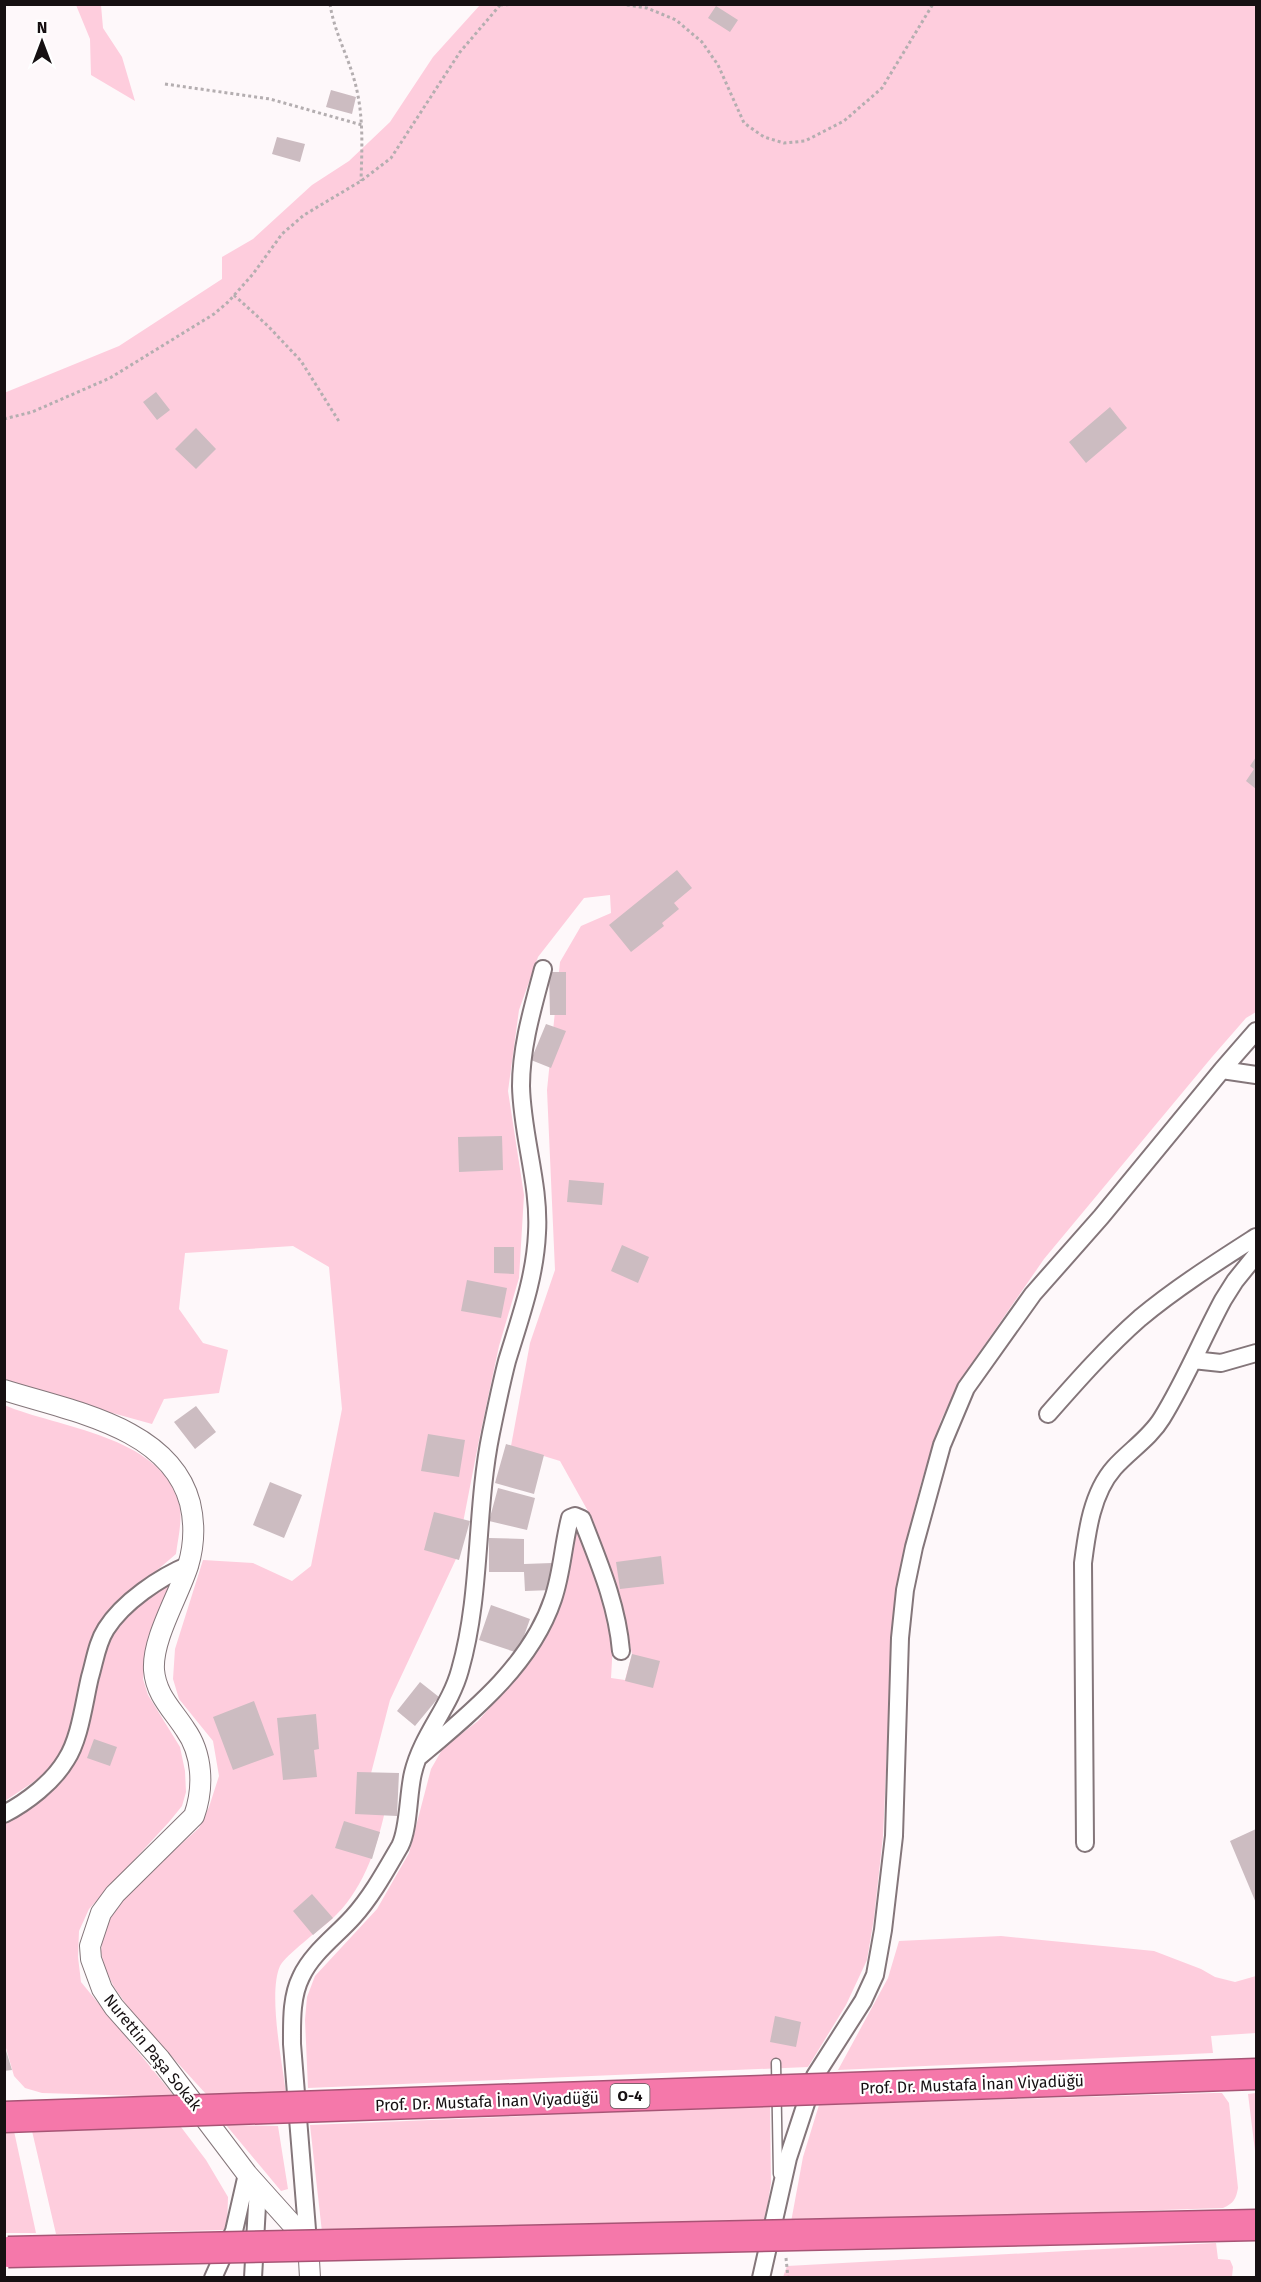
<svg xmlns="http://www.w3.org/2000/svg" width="1261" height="2282" viewBox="0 0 1261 2282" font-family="'Fira Sans',sans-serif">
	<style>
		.green { fill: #fecddd }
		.building { fill: #ccbcc1 }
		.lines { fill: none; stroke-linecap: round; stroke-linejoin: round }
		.service-casing { stroke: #84767a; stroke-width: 11 }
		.minor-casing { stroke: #84767a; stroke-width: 20 }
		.tertiary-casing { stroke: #84767a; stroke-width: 22 }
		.path { stroke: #b4aeb0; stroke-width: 3; stroke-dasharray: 3 3; stroke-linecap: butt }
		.service { stroke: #fff; stroke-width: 8 }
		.minor { stroke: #fff; stroke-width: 16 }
		.tertiary { stroke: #fff; stroke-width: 20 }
		.motorway-bridge-casing { stroke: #a75475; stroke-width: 33; stroke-linecap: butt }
		.motorway-bridge { stroke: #f578aa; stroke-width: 30 }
		.labels { text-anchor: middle; stroke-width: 4.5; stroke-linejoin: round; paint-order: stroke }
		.shield { fill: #fff; stroke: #5c5859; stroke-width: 1.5 }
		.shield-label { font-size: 15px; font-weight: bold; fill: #161012 }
		.street-label { font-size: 16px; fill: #161012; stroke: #fff }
	</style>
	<rect width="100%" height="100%" fill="#fef8fa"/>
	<path class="green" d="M76 5H101L103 28 122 57 135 101 91 75 90 39Z
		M480 5H1256V1012L1246 1018 1212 1057 1044 1259 963 1376 941 1420 921 1483 901 1564 893 1621 883 1836 874 1918 867 1960 846 2005 808 2067 308 2088 305 2020 307 1997 315 1976 377 1909 409 1853 431 1769 443 1748 478 1721 505 1690 532 1656 572 1535 576 1530 581 1535 603 1588 613 1643 611 1678 625 1680 632 1654 624 1617 589 1513 560 1461 511 1446 530 1343 555 1270 547 1090 560 962 581 926 611 913 610 895 584 898 538 957 519 1010 508 1091 524 1195 519 1278 499 1346 480 1435 456 1559 390 1700 368 1785 385 1811C376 1851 362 1892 331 1920 320 1929 285 1956 280 1966 268 1993 282 2061 286 2093L206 2094 132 2013 114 1987 105 1969 101 1952 103 1932 109 1914 121 1898 199 1828 209 1807 219 1776 213 1741 179 1699 173 1679 175 1649 203 1560 253 1563 292 1581 311 1566 342 1409 329 1267 293 1246 185 1253 179 1309 203 1343 228 1350 219 1393 164 1399 152 1424 44 1394 5 1379 4 393 119 346 222 279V257L253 239 312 185 349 161 390 122 433 57Z
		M4 1405C58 1428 160 1435 179 1503 183 1519 178 1538 176 1554L114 1607 93 1635 71 1732 53 1764 38 1779 5 1801Z
		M165 1587H169L170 1593 148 1637 143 1679 148 1695 180 1747 185 1771 186 1792 182 1806 169 1822 89 1909 79 1931 78 1957 81 1982 175 2097 42 2093 25 2088 14 2076 4 2041V1824L34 1806 58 1785 74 1761 112 1632 154 1592Z
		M1001 1936 1154 1951 1201 1969 1215 1977 1235 1982 1256 1976V2033L1211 2036 1213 2053 838 2070 888 1978 899 1941Z
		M1214 2093H1222L1229 2103 1238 2188C1236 2199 1234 2203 1223 2208L791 2222 803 2157 819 2105Z
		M1256 2093V2159L1248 2094Z
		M770 2106 771 2183 765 2221 322 2232 310 2125Z
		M226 2125 278 2126 288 2189 281 2191Z
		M181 2127 206 2160 228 2197 227 2230 56 2234 32 2131Z
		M5 2130 14 2131 36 2233H5Z
		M1216 2243 1218 2259 1230 2260 1233 2267 1232 2277H783L787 2266Z"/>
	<path class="building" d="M716 6 738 20 730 32 708 18Z
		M331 90 356 97 352 114 326 107Z
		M277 137 305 144 300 162 272 154Z
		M156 392 170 410 157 420 143 402Z
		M1110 407 1127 428 1086 463 1069 442Z
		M196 428 216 449 196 469 175 449Z
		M1256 757V789L1246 781 1254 769 1250 766Z
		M677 870 692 888 674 903 679 909 662 923 664 926 631 952 609 925Z
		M549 972H566V1015H550Z
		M546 1024 566 1031 551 1068 531 1060Z
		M502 1136 503 1170 459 1172 458 1137Z
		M569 1180 604 1183 602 1205 567 1202Z
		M622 1245 649 1257 638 1283 611 1271Z
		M494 1247H514V1274L494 1273Z
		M467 1280 507 1288 501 1318 461 1311Z
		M196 1406 216 1432 195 1449 174 1422Z
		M428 1434 465 1440 459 1477 421 1471Z
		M506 1444 544 1455 534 1494 495 1483Z
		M270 1482 302 1495 284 1538 253 1525Z
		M498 1488 535 1498 527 1530 489 1521Z
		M434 1512 470 1521 459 1560 424 1550Z
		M489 1538 524 1539V1564L552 1563 553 1590 525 1591 524 1572H489Z
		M661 1556 664 1584 620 1589 616 1562Z
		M491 1605 530 1619 518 1653 479 1640Z
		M632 1654 660 1661 653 1688 625 1681Z
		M420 1682 439 1697 415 1726 397 1711Z
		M254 1701 274 1755 233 1770 213 1717Z
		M316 1714 319 1749 314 1750 317 1777 283 1780 277 1718Z
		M94 1739 117 1747 110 1766 87 1758Z
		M357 1772 399 1773 397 1816 355 1814Z
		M344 1821 380 1832 372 1859 335 1848Z
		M1256 1829V1903L1230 1841Z
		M312 1894 333 1918 313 1935 293 1911Z
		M775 2016 801 2022 796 2047 770 2042Z
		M4 2044 12 2070 4 2071Z"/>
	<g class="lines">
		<g class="service-casing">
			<path id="service" d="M776 2063 778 2174"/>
		</g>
		<g class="minor-casing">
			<path id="minor" d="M1222 1070 1256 1031
				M1193 1360 1221 1363 1256 1353
				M1048 1414C1077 1381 1107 1347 1140 1318 1176 1288 1217 1262 1256 1237
				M420 1756C471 1713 531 1665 553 1599 562 1573 563 1545 570 1518L575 1516 582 1519C599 1563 617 1604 621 1651
				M4 1814C27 1802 53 1782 66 1760 80 1739 84 1702 90 1677 95 1660 97 1643 106 1629 123 1602 160 1577 189 1565
				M1085 1843 1083 1563C1087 1531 1092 1493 1114 1468 1129 1451 1150 1438 1162 1418 1185 1381 1202 1339 1223 1300L1235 1281 1256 1255
				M308 2242 292 2044C292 2022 291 1997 301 1977 312 1953 336 1936 353 1917 372 1896 386 1870 400 1846 409 1829 408 1793 413 1773 422 1735 450 1707 460 1670 482 1593 475 1511 491 1433 496 1409 501 1384 507 1361 520 1318 535 1278 537 1233 540 1184 522 1136 521 1086 521 1046 533 1007 543 969
				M213 2278 234 2231 247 2174
				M253 2278 258 2187
				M761 2278 788 2158 815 2076 863 2001 875 1975 883 1930 894 1836 900 1638 905 1590 914 1547 942 1445 966 1388 1033 1294 1101 1217 1222 1070 1256 1075"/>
		</g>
		<g class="tertiary-casing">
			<path id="tertiary" d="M4 1390C70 1411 170 1427 190 1503 195 1524 194 1546 188 1566 178 1597 152 1639 154 1670 156 1695 172 1709 185 1729 203 1754 204 1788 194 1816L115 1894 101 1913 90 1946 91 1959 102 1989 114 2007 160 2059 247 2174 308 2242 310 2278"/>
		</g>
		<path class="path" d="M330 4C334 31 347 54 354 79 364 113 362 147 361 181
			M621 4 647 8 676 20 702 42 718 65 744 123 764 137 784 143 805 141 844 121 882 88 933 4
			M500 5 518 4
			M165 84 270 99 362 125
			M234 295 268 326 301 361 340 423
			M4 419 32 412 110 378 214 314 228 302 253 274 282 234 304 215 361 181 391 158 460 52 501 4
			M786 2258 788 2278"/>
		<use href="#service" class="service"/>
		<use href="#minor" class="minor"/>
		<use href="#tertiary" class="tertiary"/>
		<g class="motorway-bridge-casing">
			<path id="motorway-bridge" d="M4 2117 1256 2074
				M8 2252 1256 2225"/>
		</g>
		<use href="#motorway-bridge" class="motorway-bridge"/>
	</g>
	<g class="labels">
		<rect class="shield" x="610.5" y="2084" width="39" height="24" rx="4.5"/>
		<g class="shield-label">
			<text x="630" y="2101">O-4</text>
		</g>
		<g class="street-label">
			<text transform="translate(153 2052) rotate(51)" y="6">Nurettin Paşa Sokak</text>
			<text transform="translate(972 2084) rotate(-2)" y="6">Prof. Dr. Mustafa İnan Viyadüğü</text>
			<text transform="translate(487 2101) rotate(-2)" y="6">Prof. Dr. Mustafa İnan Viyadüğü</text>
		</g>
	</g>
	<rect width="1261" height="2282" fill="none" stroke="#161012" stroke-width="12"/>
	<g transform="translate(42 42)" stroke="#ffffff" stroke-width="4.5" paint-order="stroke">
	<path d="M0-4.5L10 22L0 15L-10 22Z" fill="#161012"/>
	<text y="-9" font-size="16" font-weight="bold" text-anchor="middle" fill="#161012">N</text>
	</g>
</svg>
